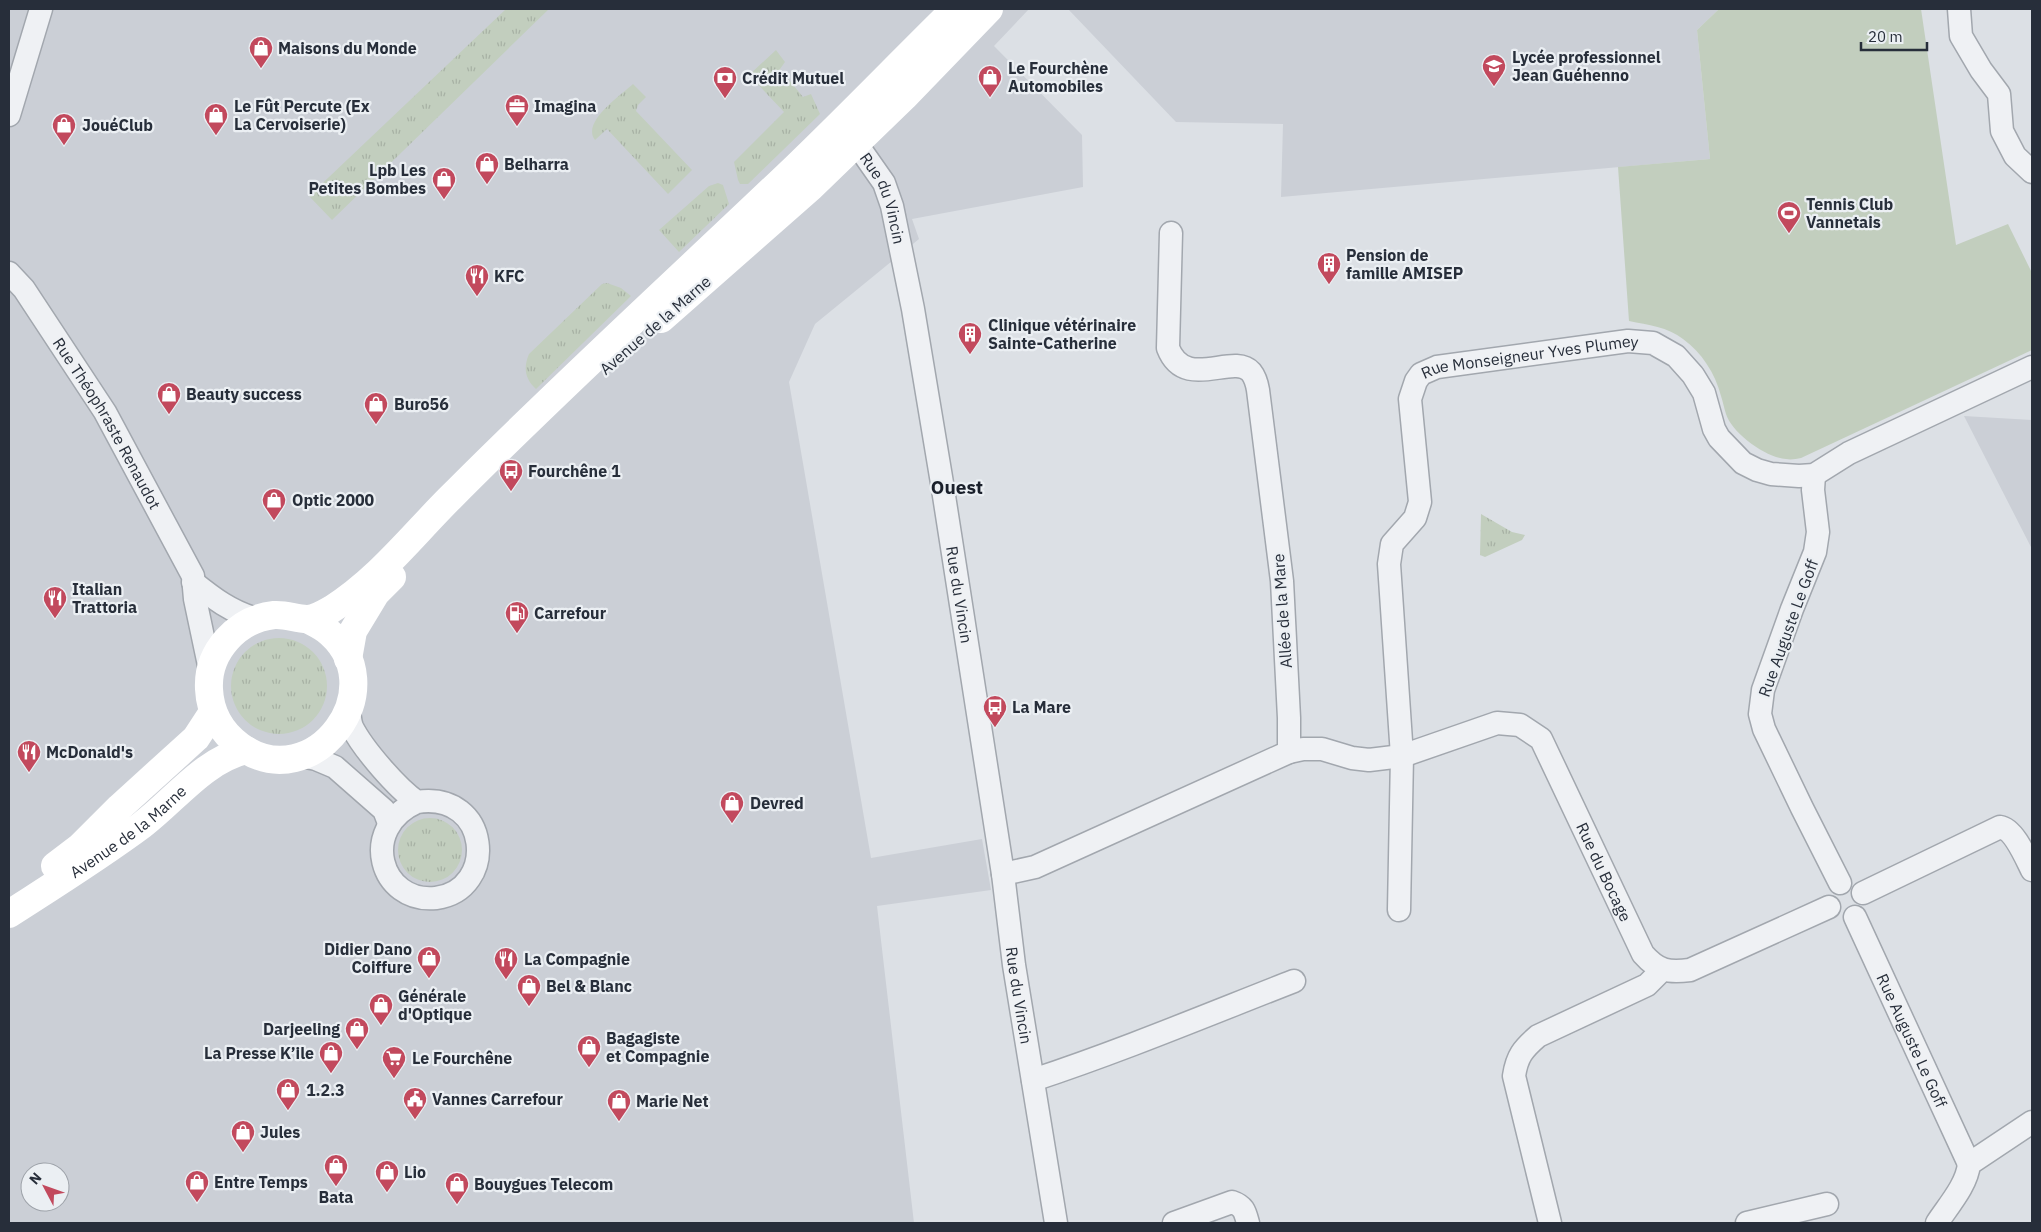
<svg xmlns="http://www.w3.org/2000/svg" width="2041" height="1232" viewBox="0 0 2041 1232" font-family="'IBM Plex Sans',sans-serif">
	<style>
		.built { fill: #cbcfd6; fill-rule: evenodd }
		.grass { fill: url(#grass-tufts) }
		.pitch { fill: #c2cebe }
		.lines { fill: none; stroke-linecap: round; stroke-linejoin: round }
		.street-casing { stroke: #a2a7ae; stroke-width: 25 }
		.street { stroke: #eff1f4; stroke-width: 22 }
		.secondary { stroke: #fff; stroke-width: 28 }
		.labels { text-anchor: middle; stroke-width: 4.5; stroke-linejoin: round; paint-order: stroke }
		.poi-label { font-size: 16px; font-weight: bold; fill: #272e3a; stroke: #ebeff3; text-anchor: start }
		.street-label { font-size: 16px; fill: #272e3a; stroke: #ebeff3 }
		.quarter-label { font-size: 19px; font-weight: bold; fill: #1a202b; stroke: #ebeff3 }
	</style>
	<defs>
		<pattern id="grass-tufts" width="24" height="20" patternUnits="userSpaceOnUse" patternTransform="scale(1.25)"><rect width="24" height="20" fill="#c2cebe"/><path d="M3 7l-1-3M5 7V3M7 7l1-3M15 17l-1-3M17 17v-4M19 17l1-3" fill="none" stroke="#a7b1a4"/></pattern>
	</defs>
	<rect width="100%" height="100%" fill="#dce0e5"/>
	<path class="built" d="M9 9H1029L994 46 1082 135 1083 187 912 219 919 239 815 324 789 382 871 858 982 839 991 890 877 906 914 1223H9ZM30 1172H60V1202H30Z
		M1068 9H1719L1697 30 1710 159 1281 197 1283 124 1176 122Z
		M1964 416 2032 420V549Z"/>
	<path class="grass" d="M506 9H549L332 220 309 196Z
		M776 50 785 62 780 69 803 97 811 94 820 114 748 184H740L738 180 734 162 784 112 749 75Z
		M633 84 646 97 638 105 636 111 692 170 668 194 607 129 595 140C581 122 621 95 633 84Z
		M718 183 723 185 729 204 679 252 659 230 709 186Z
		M607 283 621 288 631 296 536 389C525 379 523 368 529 354L602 284Z
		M1481 514 1512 532 1525 535 1522 540 1485 557 1480 555Z
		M231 686a48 48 0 1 1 96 0a48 48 0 1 1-96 0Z
		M398 850a32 32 0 1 1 64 0a32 32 0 1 1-64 0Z"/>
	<path class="pitch" d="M1719 9H1921L1956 245 2008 224 2032 273V350L1801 458C1796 459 1791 460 1786 459 1766 458 1732 433 1726 414 1724 408 1723 402 1721 396 1715 373 1702 353 1683 339 1668 327 1648 325 1629 321L1618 167 1710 159 1697 30Z"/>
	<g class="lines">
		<g class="street-casing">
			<g id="street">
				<path d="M1959 9 1961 36 1981 70 1999 94 2002 131 2015 156 2032 172"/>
				<path d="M9 115 41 9"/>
				<path id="s1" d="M845 131 856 143 884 183 892 206 913 309 942 483 1003 874 1014 965 1056 1223"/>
				<path id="s2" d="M9 273 24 289 105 412 193 576 195 599 210 670"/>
				<path d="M1814 475 1813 490 1818 532 1815 552 1792 609 1763 690 1760 714 1764 729 1802 808 1840 883"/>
				<path d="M193 582C213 598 231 612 257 619"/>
				<path d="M349 712C350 717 350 722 352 727 363 749 397 788 417 802 491 791 498 890 436 898 380 904 358 828 417 802"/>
				<path id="s3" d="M1289 752 1303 749H1322L1352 758 1369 760 1402 756 1497 723 1520 725 1541 739 1643 954C1658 971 1668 973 1690 970L1829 907"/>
				<path d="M301 756 316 759 335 767 384 810 389 823"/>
				<path d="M1003 874 1035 867 1289 752V718L1282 581 1258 390C1257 384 1255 377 1251 372 1233 352 1185 392 1168 348L1171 233"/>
				<path d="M1863 893 2000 827C2014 829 2026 858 2032 870"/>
				<path id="s4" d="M1399 910 1402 756 1389 564 1392 544 1415 518 1420 502 1410 399 1416 381 1421 374 1437 367 1628 341 1653 343 1676 356 1693 375 1704 393 1714 429 1719 438 1743 463 1757 470 1771 474 1799 476 1814 475 1849 453 2032 367"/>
				<path id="s5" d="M1855 917 1969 1164"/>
				<path d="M1033 1080C1121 1051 1207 1015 1294 981"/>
				<path d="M1174 1223 1232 1202C1244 1206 1245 1212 1248 1223"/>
				<path d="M1550 1223 1514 1076C1517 1056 1523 1049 1538 1036L1647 985 1662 970"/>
				<path d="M1747 1223 1827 1204"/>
				<path d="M1937 1223C1948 1206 1967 1185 1969 1164L2032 1122"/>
			</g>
		</g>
		<use href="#street" class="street"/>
		<g class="secondary">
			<path d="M661 319 811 187 904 97 989 9"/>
			<path d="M307 619C313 622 319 625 325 629 399 686 313 799 240 746 221 732 210 712 209 689 207 652 237 619 274 615 286 614 296 619 307 619 315 619 325 613 332 609 378 580 412 536 450 498 563 384 681 277 797 166 850 115 902 61 955 9"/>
			<path d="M348 659 353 631 376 593 392 577"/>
			<path d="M55 866 80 847 120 807 196 738 213 712"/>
			<path id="s6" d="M9 914C54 885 99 857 142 825 176 799 203 761 246 750"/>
		</g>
	</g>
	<defs>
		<g id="shop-pin" transform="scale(1.25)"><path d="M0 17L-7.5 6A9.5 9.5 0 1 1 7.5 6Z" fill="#c2495d" stroke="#ebeff3"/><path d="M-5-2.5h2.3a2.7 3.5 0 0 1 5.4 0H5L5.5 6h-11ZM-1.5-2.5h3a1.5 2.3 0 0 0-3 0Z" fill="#fff"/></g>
		<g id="school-pin" transform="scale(1.25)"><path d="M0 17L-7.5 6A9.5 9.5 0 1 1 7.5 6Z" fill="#c2495d" stroke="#ebeff3"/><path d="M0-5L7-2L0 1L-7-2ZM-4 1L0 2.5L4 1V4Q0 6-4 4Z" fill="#fff"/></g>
		<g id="bank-pin" transform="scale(1.25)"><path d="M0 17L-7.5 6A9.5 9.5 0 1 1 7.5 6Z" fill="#c2495d" stroke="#ebeff3"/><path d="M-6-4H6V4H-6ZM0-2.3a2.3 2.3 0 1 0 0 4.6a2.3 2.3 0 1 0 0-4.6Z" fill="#fff"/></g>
		<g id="office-pin" transform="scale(1.25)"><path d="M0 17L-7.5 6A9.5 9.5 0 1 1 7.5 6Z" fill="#c2495d" stroke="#ebeff3"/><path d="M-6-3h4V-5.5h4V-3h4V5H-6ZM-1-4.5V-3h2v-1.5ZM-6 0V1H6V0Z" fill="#fff"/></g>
		<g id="stadium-pin" transform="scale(1.25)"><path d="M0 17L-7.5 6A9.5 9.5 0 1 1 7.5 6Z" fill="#c2495d" stroke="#ebeff3"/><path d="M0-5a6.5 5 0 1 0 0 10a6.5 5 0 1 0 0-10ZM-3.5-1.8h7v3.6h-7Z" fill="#fff"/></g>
		<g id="building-pin" transform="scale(1.25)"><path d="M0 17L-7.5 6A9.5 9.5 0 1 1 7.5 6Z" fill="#c2495d" stroke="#ebeff3"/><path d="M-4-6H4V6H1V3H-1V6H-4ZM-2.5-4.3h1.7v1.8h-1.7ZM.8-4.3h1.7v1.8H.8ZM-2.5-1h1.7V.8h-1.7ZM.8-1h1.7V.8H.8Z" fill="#fff"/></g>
		<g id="restaurant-pin" transform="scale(1.25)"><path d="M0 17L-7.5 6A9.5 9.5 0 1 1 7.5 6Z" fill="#c2495d" stroke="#ebeff3"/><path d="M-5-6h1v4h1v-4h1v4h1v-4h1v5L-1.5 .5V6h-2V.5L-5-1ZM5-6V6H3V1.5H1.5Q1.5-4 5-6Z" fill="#fff"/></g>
		<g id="bus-pin" transform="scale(1.25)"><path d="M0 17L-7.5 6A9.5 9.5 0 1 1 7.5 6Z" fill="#c2495d" stroke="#ebeff3"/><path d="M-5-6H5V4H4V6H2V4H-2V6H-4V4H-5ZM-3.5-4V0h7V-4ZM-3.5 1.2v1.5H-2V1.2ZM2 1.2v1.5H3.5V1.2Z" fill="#fff"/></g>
		<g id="fuel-pin" transform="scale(1.25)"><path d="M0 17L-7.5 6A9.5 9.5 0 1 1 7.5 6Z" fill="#c2495d" stroke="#ebeff3"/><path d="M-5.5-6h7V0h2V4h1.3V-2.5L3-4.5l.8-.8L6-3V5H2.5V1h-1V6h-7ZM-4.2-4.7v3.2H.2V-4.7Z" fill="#fff"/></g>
		<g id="supermarket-pin" transform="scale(1.25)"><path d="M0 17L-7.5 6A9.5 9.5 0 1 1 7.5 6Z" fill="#c2495d" stroke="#ebeff3"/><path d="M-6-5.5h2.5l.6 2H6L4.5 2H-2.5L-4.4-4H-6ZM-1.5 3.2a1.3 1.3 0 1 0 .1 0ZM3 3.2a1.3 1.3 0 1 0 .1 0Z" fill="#fff"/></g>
		<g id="civic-pin" transform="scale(1.25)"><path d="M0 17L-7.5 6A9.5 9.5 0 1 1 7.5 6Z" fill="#c2495d" stroke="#ebeff3"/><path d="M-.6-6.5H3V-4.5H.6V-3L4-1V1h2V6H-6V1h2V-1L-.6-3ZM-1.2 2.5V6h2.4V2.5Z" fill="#fff"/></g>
	</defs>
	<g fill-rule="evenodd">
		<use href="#shop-pin" x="261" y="48"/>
		<use href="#school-pin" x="1494" y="66"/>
		<use href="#shop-pin" x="990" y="77"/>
		<use href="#bank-pin" x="725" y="78"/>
		<use href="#office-pin" x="517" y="106"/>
		<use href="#shop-pin" x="216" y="115"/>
		<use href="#shop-pin" x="64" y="125"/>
		<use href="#shop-pin" x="487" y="164"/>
		<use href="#shop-pin" x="444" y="179"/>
		<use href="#stadium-pin" x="1789" y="213"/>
		<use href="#building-pin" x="1329" y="264"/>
		<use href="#restaurant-pin" x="477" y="276"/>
		<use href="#building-pin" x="970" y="334"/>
		<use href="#shop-pin" x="169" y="394"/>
		<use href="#shop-pin" x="376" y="404"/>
		<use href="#bus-pin" x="511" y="471"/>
		<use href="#shop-pin" x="274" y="500"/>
		<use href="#restaurant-pin" x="55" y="598"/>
		<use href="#fuel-pin" x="517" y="613"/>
		<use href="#bus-pin" x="995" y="707"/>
		<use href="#restaurant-pin" x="29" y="752"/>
		<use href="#shop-pin" x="732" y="803"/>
		<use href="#shop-pin" x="429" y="958"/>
		<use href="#restaurant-pin" x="506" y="959"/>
		<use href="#shop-pin" x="529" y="986"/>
		<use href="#shop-pin" x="381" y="1005"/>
		<use href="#shop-pin" x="357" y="1029"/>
		<use href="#shop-pin" x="589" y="1047"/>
		<use href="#shop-pin" x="331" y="1053"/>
		<use href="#supermarket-pin" x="394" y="1058"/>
		<use href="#shop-pin" x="288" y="1090"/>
		<use href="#civic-pin" x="415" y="1099"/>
		<use href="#shop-pin" x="619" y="1101"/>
		<use href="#shop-pin" x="243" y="1132"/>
		<use href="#shop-pin" x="336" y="1166"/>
		<use href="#shop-pin" x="387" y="1172"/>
		<use href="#shop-pin" x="197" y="1182"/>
		<use href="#shop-pin" x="457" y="1184"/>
	</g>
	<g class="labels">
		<g class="poi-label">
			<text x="278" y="54">Maisons du Monde</text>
			<text x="1512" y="63">Lycée professionnel<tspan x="1512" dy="18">Jean Guéhenno</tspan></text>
			<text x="1008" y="74">Le Fourchène<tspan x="1008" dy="18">Automobiles</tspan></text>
			<text x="742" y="84">Crédit Mutuel</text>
			<text x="234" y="112">Le Fût Percute (Ex<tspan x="234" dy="18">La Cervoiserie)</tspan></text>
			<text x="534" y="112">Imagina</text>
			<text x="82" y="131">JouéClub</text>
			<text x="504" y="170">Belharra</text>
			<text x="426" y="176" text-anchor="end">Lpb Les<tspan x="426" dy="18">Petites Bombes</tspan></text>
			<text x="1806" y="210">Tennis Club<tspan x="1806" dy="18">Vannetais</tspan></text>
			<text x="1346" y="261">Pension de<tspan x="1346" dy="18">famille AMISEP</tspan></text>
			<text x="494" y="282">KFC</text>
			<text x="988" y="331">Clinique vétérinaire<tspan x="988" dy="18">Sainte-Catherine</tspan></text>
			<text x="186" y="400">Beauty success</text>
			<text x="394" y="410">Buro56</text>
			<text x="528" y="477">Fourchêne 1</text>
			<text x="292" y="506">Optic 2000</text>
			<text x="72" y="595">Italian<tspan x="72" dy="18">Trattoria</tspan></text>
			<text x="534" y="619">Carrefour</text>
			<text x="1012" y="713">La Mare</text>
			<text x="46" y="758">McDonald's</text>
			<text x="750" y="809">Devred</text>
			<text x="412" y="955" text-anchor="end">Didier Dano<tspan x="412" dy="18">Coiffure</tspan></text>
			<text x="524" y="965">La Compagnie</text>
			<text x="546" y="992">Bel &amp; Blanc</text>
			<text x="398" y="1002">Générale<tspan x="398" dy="18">d'Optique</tspan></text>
			<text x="340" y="1035" text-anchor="end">Darjeeling</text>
			<text x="606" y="1044">Bagagiste<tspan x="606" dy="18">et Compagnie</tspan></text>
			<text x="314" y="1059" text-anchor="end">La Presse K’ile</text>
			<text x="412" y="1064">Le Fourchêne</text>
			<text x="306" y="1096">1.2.3</text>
			<text x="432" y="1105">Vannes Carrefour</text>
			<text x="636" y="1107">Marie Net</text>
			<text x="260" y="1138">Jules</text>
			<text x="404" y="1178">Lio</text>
			<text x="214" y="1188">Entre Temps</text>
			<text x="474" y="1190">Bouygues Telecom</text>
			<text x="336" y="1203" text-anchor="middle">Bata</text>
		</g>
		<g class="street-label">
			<text dy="6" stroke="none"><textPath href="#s1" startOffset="79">Rue du Vincin</textPath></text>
			<text transform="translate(655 325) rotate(-41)" y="6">Avenue de la Marne</text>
			<text dy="6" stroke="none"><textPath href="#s4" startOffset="660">Rue Monseigneur Yves Plumey</textPath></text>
			<text dy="6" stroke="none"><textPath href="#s2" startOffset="180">Rue Théophraste Renaudot</textPath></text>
			<text dy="6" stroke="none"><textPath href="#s1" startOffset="484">Rue du Vincin</textPath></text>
			<text transform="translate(1282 611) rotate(-94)" y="6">Allée de la Mare</text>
			<text transform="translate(1788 628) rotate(-70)" y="6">Rue Auguste Le Goff</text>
			<text dy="6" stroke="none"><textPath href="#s6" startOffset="145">Avenue de la Marne</textPath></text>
			<text dy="6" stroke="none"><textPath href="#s3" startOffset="411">Rue du Bocage</textPath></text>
			<text dy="6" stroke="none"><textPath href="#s1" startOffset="889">Rue du Vincin</textPath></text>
			<text dy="6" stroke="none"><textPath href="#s5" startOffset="136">Rue Auguste Le Goff</textPath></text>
		</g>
		<g class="quarter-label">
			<text x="957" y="494">Ouest</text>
		</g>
	</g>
	<rect width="2041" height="1232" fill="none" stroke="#272e3a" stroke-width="20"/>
	<g transform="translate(45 1187) rotate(311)"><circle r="24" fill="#ebeff3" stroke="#9da2a9"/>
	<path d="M0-4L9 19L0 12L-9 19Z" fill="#c2495d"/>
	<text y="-8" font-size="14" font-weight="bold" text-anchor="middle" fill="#272e3a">N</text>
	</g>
	<path d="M1861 42v8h66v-8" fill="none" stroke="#272e3a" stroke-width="2.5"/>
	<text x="1868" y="42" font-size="15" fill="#272e3a" stroke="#ebeff3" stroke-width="4" paint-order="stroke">20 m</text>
</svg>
